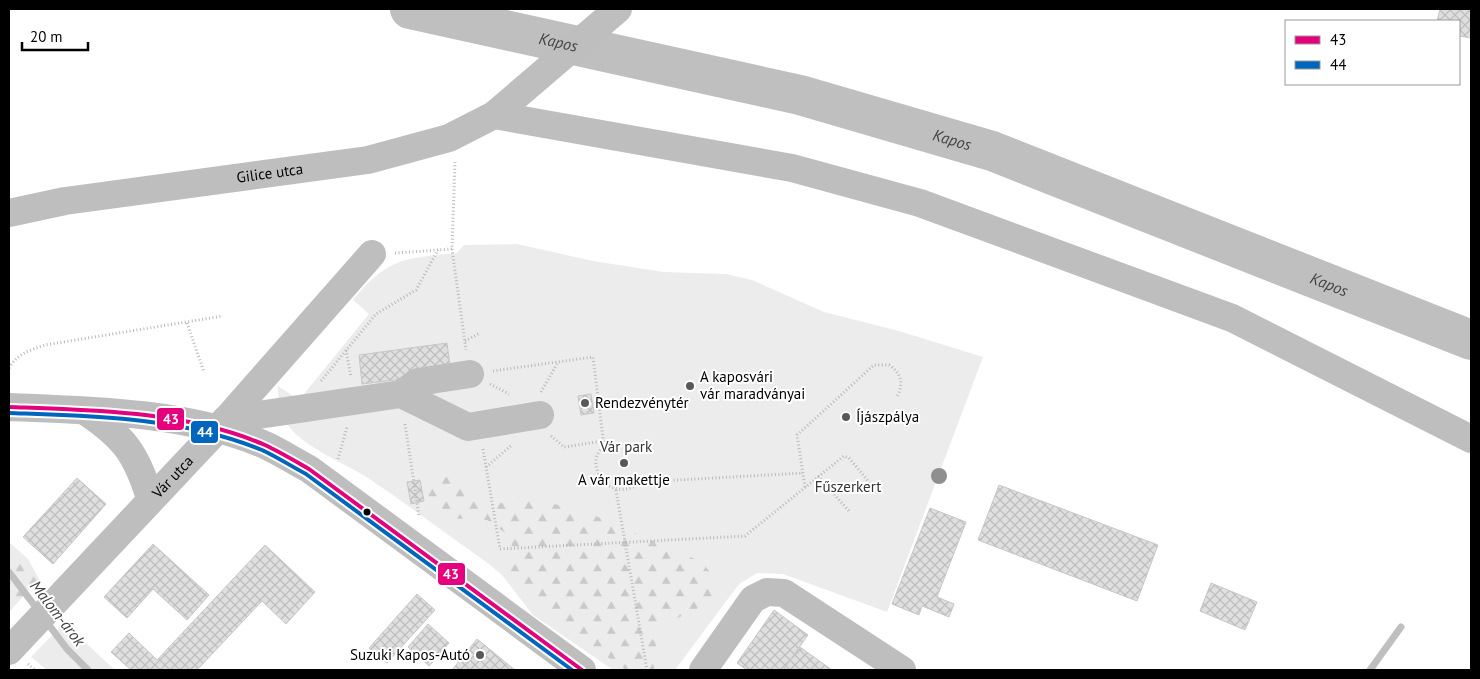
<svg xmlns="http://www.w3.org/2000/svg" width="1480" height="679" viewBox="0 0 1480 679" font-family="'PT Sans',sans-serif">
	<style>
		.green { fill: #ececec }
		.forest { fill: url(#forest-firs) }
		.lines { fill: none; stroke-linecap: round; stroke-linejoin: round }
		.stream { stroke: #bfbfbf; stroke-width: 7 }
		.river { stroke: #bfbfbf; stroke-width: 40 }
		.building { fill: url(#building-cross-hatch); stroke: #c7c7c7 }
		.path { stroke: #b9b9b9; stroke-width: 3; stroke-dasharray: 1 2.5; stroke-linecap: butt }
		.minor { stroke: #bebebe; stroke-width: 28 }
		.bus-1-casing { stroke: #fff; stroke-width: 8 }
		.bus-2-casing { stroke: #fff; stroke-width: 8 }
		.bus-1 { stroke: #e5007d; stroke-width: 4 }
		.bus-2 { stroke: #0065bd; stroke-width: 4 }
		.tree { fill: #8f8f8f }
		.poi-dot { fill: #595959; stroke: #fff; stroke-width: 2 }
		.bus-dot { fill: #000; stroke: #fff; stroke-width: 2 }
		.labels { text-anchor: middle; stroke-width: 4; stroke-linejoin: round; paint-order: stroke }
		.street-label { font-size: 15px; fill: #000; stroke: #fff }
		.poi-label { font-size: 15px; fill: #000; stroke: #fff; text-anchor: start }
		.park-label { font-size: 15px; fill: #333; stroke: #fff }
		.water-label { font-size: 16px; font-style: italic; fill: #444; stroke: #fff }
		.line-badge { stroke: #fff; stroke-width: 2 }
		.badge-label { font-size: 14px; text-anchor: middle; font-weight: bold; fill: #fff }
	</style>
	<defs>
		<pattern id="forest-firs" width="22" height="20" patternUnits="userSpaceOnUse" patternTransform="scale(1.25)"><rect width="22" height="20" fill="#ececec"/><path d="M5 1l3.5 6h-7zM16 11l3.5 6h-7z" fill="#c9c9c9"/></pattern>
		<pattern id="building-cross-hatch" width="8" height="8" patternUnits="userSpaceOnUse" patternTransform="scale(1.25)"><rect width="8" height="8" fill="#dfdfdf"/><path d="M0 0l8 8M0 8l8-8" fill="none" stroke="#bebebe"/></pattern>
	</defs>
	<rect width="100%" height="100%" fill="#fff"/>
	<path class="green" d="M517 244 593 261 664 272 726 274 752 280 824 312 899 331 983 357 887 612 783 574 757 573 739 584 675 670H613L533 615 502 575 489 564C449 536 411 507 371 480 348 464 300 447 286 422 280 412 278 398 278 386L299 400 369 314 353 300C387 258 405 258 457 253L464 245Z
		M64 623 115 670H47L31 657Z"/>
	<path class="forest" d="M425 476 450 477 482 503H503L521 495 591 514 702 562 717 581 713 597 697 609 671 621 656 634V667L651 670H626L539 609 507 569 512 552 511 537 487 520 446 518 430 505Z
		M9 542 28 559 39 579 9 612Z"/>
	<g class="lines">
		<path class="stream" d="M9 572 38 610
			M46 621 67 649 88 670
			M1370 670 1401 627"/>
		<path class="river" id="s1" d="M410 9 800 95 992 151 1471 340"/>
	</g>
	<path class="building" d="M1440 9H1471V38L1459 36V21H1437Z
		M447 343 451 373 362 384 359 355Z
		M591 394 594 413 581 415 578 396Z
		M77 478 106 504 53 564 23 537Z
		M420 480 424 501 411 504 407 482Z
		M999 485 1158 545 1137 601 978 540Z
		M930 508 966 522 937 597 954 604 949 617 922 606 919 615 892 604Z
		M153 544 209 595 187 620 153 589 127 618 104 597Z
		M265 545 315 592 286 624 262 601 197 670H131L111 652 129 633 157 660Z
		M1211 583 1257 602 1245 630 1200 611Z
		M417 594 435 610 387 663 369 648Z
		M774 610 808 635 783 670H747L737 663Z
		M428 624 449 643 429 666 408 647Z
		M477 639 515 670H452Z
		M800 647 832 670H783Z"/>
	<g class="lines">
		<path class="path" d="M452 249 466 350
			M395 253 452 249 455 162
			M187 323 204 372
			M465 341 480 333
			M346 350 351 377
			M9 368C17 354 30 350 45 345L223 316
			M493 371 593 357 604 446C592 457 595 468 602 481 615 492 628 492 643 482L803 473
			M321 381 376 314 416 290 438 250
			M490 384 509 394
			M541 392 558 362
			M405 424 419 516
			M551 436 564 447 603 441
			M483 449 500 549 745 536 844 456 849 458 875 489
			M338 459 347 427
			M486 467 512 445
			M818 476 849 511
			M805 487 797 435 874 365H889C902 373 904 386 896 398
			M616 490 647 670
			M28 664 35 670"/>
		<g class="minor">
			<path d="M494 115 792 168 920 203 1232 318 1471 439"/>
			<path id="s2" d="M9 213 65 201 368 160 449 138 494 115 618 9"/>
			<path d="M401 394 418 382 470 374"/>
			<path d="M9 407C90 410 189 412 265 445 280 452 294 461 309 469L582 670"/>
			<path d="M85 411C124 437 136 453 150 498"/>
			<path d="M225 420 401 394 468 427 540 415"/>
			<path id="s3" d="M9 651 217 430 372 254"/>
			<path d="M703 670 753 599 767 592 784 593 902 670"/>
		</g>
		<g class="bus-1-casing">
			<path id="bus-1" d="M9 407C94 410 186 411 265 445 280 452 295 461 309 469L582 670"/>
		</g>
		<g class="bus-2-casing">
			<path id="bus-2" d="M9 413C93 416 182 417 262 450 277 457 291 466 306 474L572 670"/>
		</g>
		<use href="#bus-1" class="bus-1"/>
		<use href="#bus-2" class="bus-2"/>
	</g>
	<circle class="tree" cx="939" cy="476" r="8"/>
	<g class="poi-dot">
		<circle cx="690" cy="386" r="5"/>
		<circle cx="585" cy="403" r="5"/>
		<circle cx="846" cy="417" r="5"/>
		<circle cx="624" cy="463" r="5"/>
		<circle cx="480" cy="655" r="5"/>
	</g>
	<circle class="bus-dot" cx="367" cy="512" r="4.5"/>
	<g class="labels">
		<g class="street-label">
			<text dy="5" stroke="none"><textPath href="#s2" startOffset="264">Gilice utca</textPath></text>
			<text dy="5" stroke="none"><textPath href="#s3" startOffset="239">Vár utca</textPath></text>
		</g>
		<g class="poi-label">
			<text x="700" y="382">A kaposvári<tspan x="700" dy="17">vár maradványai</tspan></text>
			<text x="595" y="408">Rendezvénytér</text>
			<text x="856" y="422">Íjászpálya</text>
			<text x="624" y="485" text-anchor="middle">A vár makettje</text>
			<text x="470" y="660" text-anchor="end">Suzuki Kapos-Autó</text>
		</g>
		<g class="park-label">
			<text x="626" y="452">Vár park</text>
			<text x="848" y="492">Fűszerkert</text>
		</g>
		<g class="water-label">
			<text dy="6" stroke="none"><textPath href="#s1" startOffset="152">Kapos</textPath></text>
			<text dy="6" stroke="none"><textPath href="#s1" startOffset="558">Kapos</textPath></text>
			<text dy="6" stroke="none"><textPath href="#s1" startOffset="962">Kapos</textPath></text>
			<text transform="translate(58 613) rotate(52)" y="6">Malom-árok</text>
		</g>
	</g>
	<g class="line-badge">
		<rect x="156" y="407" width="29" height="24" rx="5" fill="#e5007d"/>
		<rect x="190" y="420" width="29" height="24" rx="5" fill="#0065bd"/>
		<rect x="437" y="562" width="29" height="24" rx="5" fill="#e5007d"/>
	</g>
	<g class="badge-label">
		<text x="171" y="424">43</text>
		<text x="205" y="437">44</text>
		<text x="451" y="579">43</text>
	</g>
	<rect width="1480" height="679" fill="none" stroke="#000000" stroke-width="20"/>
	<rect x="1285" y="20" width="175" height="65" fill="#ffffff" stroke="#999999"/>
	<rect x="1295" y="36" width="25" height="8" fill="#e5007d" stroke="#999999"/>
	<text x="1330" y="45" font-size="15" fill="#000000">43</text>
	<rect x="1295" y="61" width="25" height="8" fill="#0065bd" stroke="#999999"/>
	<text x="1330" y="70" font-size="15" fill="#000000">44</text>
	<path d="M22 42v8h66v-8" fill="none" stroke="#000000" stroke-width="2.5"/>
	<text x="30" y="42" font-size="15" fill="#000000" stroke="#ffffff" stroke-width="4" paint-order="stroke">20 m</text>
</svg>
